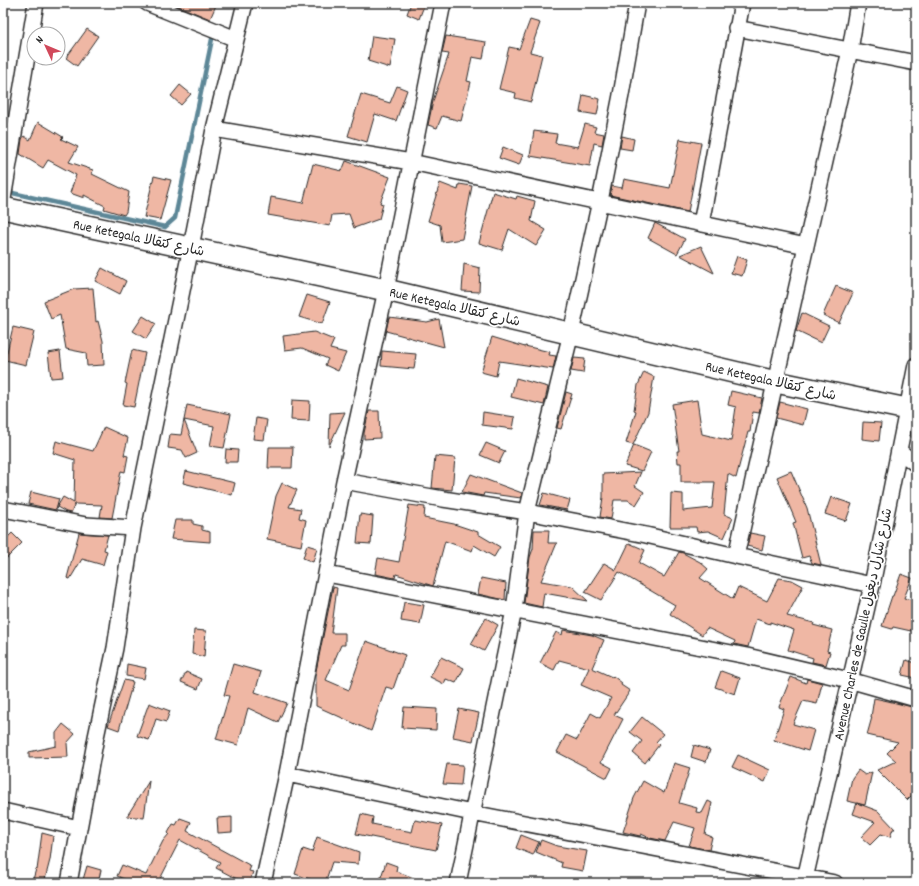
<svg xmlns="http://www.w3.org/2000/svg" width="919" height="886" viewBox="0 0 919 886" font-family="Dekko,'Playpen Sans Arabic',sans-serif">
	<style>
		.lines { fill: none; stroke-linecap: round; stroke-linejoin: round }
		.stream { stroke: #5d8797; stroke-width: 4.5 }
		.building { fill: #efb7a4; stroke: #2b2b2b }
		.street-casing { stroke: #2b2b2b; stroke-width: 18 }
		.secondary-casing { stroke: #2b2b2b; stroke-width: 24 }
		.street { stroke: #fff; stroke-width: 15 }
		.secondary { stroke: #fff; stroke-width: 21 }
		.labels { text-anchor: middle; stroke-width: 3.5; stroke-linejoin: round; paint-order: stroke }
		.street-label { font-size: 14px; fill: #2b2b2b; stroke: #fff }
	</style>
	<rect width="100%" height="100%" fill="#fff"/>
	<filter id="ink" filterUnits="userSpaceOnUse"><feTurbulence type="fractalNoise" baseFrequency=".025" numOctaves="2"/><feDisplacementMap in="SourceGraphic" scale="8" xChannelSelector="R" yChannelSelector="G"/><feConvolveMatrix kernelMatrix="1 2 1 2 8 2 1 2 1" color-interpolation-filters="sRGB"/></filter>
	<g filter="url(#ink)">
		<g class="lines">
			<path class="stream" d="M8 192 165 227 175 218 212 39"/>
		</g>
		<path class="building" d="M171 3H217L210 19Z
			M411 3H425L419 19 407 14Z
			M530 20 540 23 530 52 542 55 531 102 515 98 516 93 499 89 509 47 519 49Z
			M87 29 98 36 77 66 66 58Z
			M372 36 395 39 390 68 368 61Z
			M446 36 486 42 483 59 472 57 467 81 471 82 461 121 442 116 437 128 428 125 433 101 449 54 442 53Z
			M180 85 191 94 181 105 171 96Z
			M397 86 407 90 396 121 375 114 367 142 348 136 361 94 390 103Z
			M583 95 600 99 597 115 580 112Z
			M38 122 63 137 61 139 78 147 69 162 93 170 92 174 129 192 126 212 124 215 104 209 105 206 84 195V198L70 193 76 175 48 160 43 168 20 154 22 139 24 136 30 140Z
			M585 124 596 127 594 132 604 134 602 145 594 143 590 166 530 156 534 131 557 134 555 143 578 147Z
			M622 136 634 139 632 150 620 148Z
			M680 139 701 143 688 212 610 195 612 186 622 188 624 179 670 188Z
			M503 147 523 155 519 165 499 158Z
			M346 161 390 177 380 203 383 204 379 219 354 228 349 214 332 215 330 226 268 215 271 197 303 203 313 164 342 171Z
			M154 176 171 180 160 220 144 217Z
			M440 183 458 190 459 184 472 186 462 239 442 242 440 225 428 221Z
			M493 192 516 199 517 196 535 201 531 221 546 230 536 246 509 229 502 250 479 243Z
			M655 223 685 239 677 254 648 238Z
			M701 246 714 273 680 255Z
			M737 256 747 260 742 276 731 273Z
			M464 264 480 268 479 292 462 291Z
			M102 268 126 281 120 294 95 281Z
			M836 286 853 293 839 323 823 315Z
			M93 288 96 322 98 321 103 341 104 365 87 366 86 353 66 349 60 315 51 319 44 301 74 289Z
			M307 295 330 302 322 324 299 317Z
			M802 313 829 326 821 343 796 331Z
			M143 316 156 324 146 339 133 331Z
			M389 317 427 322 439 319 444 347 386 331Z
			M13 327 34 332 26 365 5 360Z
			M314 332 334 340 330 349 346 353 338 371 325 365 328 359 302 348 285 350 283 336Z
			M492 337 525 347V346L550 352 549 355 556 356 553 369 499 361 496 376 481 372Z
			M132 350 145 353 134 407 123 405 127 384 125 383Z
			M60 351 63 377 51 378 48 353Z
			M382 351 416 354 414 369 381 366Z
			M574 358 585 359 583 373 571 371Z
			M644 372 654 377 648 412 633 445 626 443 636 411 634 410 638 385Z
			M516 378 548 387 544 405 511 397Z
			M731 391 762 398 759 413 753 412 750 432H748L736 478 728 474 724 514 733 518 724 538 708 531 697 532 696 527H670L671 493 683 494V511L712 508 715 482H681V463H678L677 451H679L672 404 697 400 702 434 731 441 736 407 728 405Z
			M566 392 572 394 561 429 557 428Z
			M292 400 310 401 309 421 291 420Z
			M780 402 807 409 803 425 776 418Z
			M187 405 231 414 224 448 210 446 214 426 184 420Z
			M369 411H379L380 438 364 439V433Z
			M345 412 329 446 330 413Z
			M483 412 515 417 513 429 482 425Z
			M256 418 267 420 264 440 253 439Z
			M184 420 197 453 186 458 182 450 168 448 170 434 181 435Z
			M863 422 881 423 879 441 862 439Z
			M104 427 128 438 124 455 128 456 125 472 121 471 112 518 100 517 102 505 75 504 71 513 66 512 57 507 63 497 74 503 75 460 53 453 56 441 93 451Z
			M486 443 505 451 499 463 480 455Z
			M634 445 651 452 642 471 625 466Z
			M269 447H293L292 468H268Z
			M226 449 238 450 237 462H225Z
			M435 456 455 458 452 490 432 488Z
			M186 471 235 483 232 495 183 483Z
			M791 471 807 508 821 565 812 563 809 556 802 558 793 523 796 522 777 477Z
			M641 472 635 486 644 492 636 505 628 500H614L611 519 600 517 603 497V474Z
			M471 474 522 493 521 498 484 493 483 496 462 492Z
			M282 483 297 490 289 507 301 509 299 518 306 520 301 546 267 539 276 496Z
			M31 492 59 499 56 510 28 504Z
			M544 493 570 500 567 510 540 505Z
			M831 497 852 504 846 521 825 514Z
			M409 505 425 507 424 518 454 524 478 532V534L500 547 494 557 474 545 472 551 445 541 433 586 396 574 395 578 375 574 378 558 399 562Z
			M360 514 373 516 371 544 357 543Z
			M175 520H193V524L202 526V530L210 532V542L171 539Z
			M534 530H549L548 543H557L541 581 572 586 588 601 544 593 542 607 524 603 530 557 533 549Z
			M12 533 22 543 3 562V542Z
			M79 533 108 535 104 550 107 551 103 565 82 559 70 579 67 578Z
			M750 533 765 536 762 550 747 546Z
			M629 543 645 550 639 563 664 577 679 552 683 553 700 562 708 569 700 578 733 599 738 587 767 601 779 578 792 580 803 586 787 616 814 623 813 625 832 630 827 651 830 652 826 665 812 662 813 658 788 650 794 630 770 622V624L756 619 748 647 734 644 735 641 707 628 702 635 670 614 675 605 619 572 601 600 585 592 604 563 616 570Z
			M307 545 317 548 313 562 303 558Z
			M901 574 912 578 904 598 916 601 911 631 893 627 892 629 882 626 892 596H893Z
			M481 578 506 583 505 600 478 594Z
			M333 587 337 588 331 633H345V645H341L326 680 349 690 366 641 405 655 393 689 386 687 371 731 316 706V671Z
			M404 602 424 605 420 624 401 621Z
			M486 618 498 625 484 651 471 644Z
			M194 630 206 631 204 657 192 654Z
			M563 630 592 635 604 640 592 668 612 677 613 676 622 683 621 685 630 691 614 715 623 719 601 762 612 768 607 778 557 752 566 735 577 740 591 713 600 718 611 698 581 685 589 668 559 660 554 670 540 663 556 632 562 635Z
			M441 657 464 668 456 683 446 679 444 684 430 677Z
			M906 660 916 663V678L902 675Z
			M127 664 146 668 144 679 126 676Z
			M233 664 261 672 255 692 287 703 278 722 248 708 238 745 216 739 229 696 224 695Z
			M721 671 740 678 735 694 715 687Z
			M186 672 202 679 198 689 181 682Z
			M791 677 806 683 807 679 822 683 817 704 803 701 793 724 814 730 808 751 774 740 784 709 779 707Z
			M124 680 133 682 119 730 108 726Z
			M874 698 888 701 916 708V791L907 800 877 770 896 761 887 753 898 742 867 735 872 717H871Z
			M149 703 170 711 166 722 156 719 149 740 137 736Z
			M404 707 437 709 436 730 402 728Z
			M459 709 479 713 473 741 453 737Z
			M642 717 663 734 656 742 659 745 645 763 633 753 642 741 630 732Z
			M63 724 75 734 67 743 68 757 29 758V752L56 746V733Z
			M694 745 710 750 706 762 691 757Z
			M738 755 770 770 765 782 732 767Z
			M674 763 690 768 679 803 697 808 696 812 702 813 708 801 712 803 705 834 712 837 709 850 689 846 695 828 674 822 665 841 650 838 641 834 640 836 623 832 634 798 643 781 664 793Z
			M447 764 463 765 461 785 443 784Z
			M858 770 865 775 872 772 865 805 847 801 852 778Z
			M149 781 144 818 127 816Z
			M857 803 878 811 895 829H893L890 837 881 834 870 845 861 837 875 822 853 814Z
			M361 814 373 817 372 824 412 832 415 820 442 825 436 850 356 834Z
			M232 817V832L218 833 217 818Z
			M180 818 191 822 187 831 251 866 249 871 253 872 249 883 235 878 216 868 220 862 180 840 159 881 164 883H134L117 876 122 865 146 875 163 841 169 834 168 833 173 824 176 825Z
			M42 833 53 836 50 860 44 883H32L36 869 37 870Z
			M521 835 539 842 533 855 516 848Z
			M317 837 359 852 358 864 332 862 325 883H321L295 874 303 849 312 852Z
			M541 840 557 846 587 851 583 871 561 867 562 863 536 852Z
			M386 862 397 866 396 871 424 882V883H379Z
			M87 866 101 870 98 883H82Z"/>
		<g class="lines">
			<g class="street-casing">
				<path id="street" d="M147 3 236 39
					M736 28 916 63
					M214 129 411 162 806 246
					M3 199 36 3
					M701 224 742 3
					M899 451 916 464
					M344 481 443 499 527 512 646 535 736 556 872 585
					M3 509 86 525 133 528
					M736 556 806 246 850 50 858 3
					M327 574 747 656 849 680 916 699
					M287 774 472 813 835 883
					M3 811 79 828
					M69 883 96 737 115 648 133 528 191 247 214 129 245 3
					M263 883 287 774 344 481 386 290 443 3
					M458 883 514 610 527 512 571 333 600 201 621 95 637 3
					M804 883 872 585 916 365"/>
			</g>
			<g class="secondary-casing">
				<path id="secondary" d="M3 208 386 290 776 382 907 409"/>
			</g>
			<use href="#street" class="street"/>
			<use href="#secondary" class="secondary"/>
		</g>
	</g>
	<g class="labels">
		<g class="street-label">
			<text transform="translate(139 237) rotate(12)" y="5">Rue Ketegala شارع كتقالا</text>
			<text transform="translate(455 306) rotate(13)" y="5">Rue Ketegala شارع كتقالا</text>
			<text transform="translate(771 380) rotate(13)" y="5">Rue Ketegala شارع كتقالا</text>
			<text transform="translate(862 624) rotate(-78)" y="5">Avenue Charles de Gaulle شارع شارل ديغول</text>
		</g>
	</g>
	<rect width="919" height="886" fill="none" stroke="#fff" stroke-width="16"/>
	<rect x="8" y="8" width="903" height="870" fill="none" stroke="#2b2b2b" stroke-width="1.5" filter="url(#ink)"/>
	<g transform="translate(46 46) rotate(314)"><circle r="19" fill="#ffffff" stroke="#aaaaaa"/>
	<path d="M0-3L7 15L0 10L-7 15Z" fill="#d1495b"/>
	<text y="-6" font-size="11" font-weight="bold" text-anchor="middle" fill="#2b2b2b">N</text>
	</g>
</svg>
